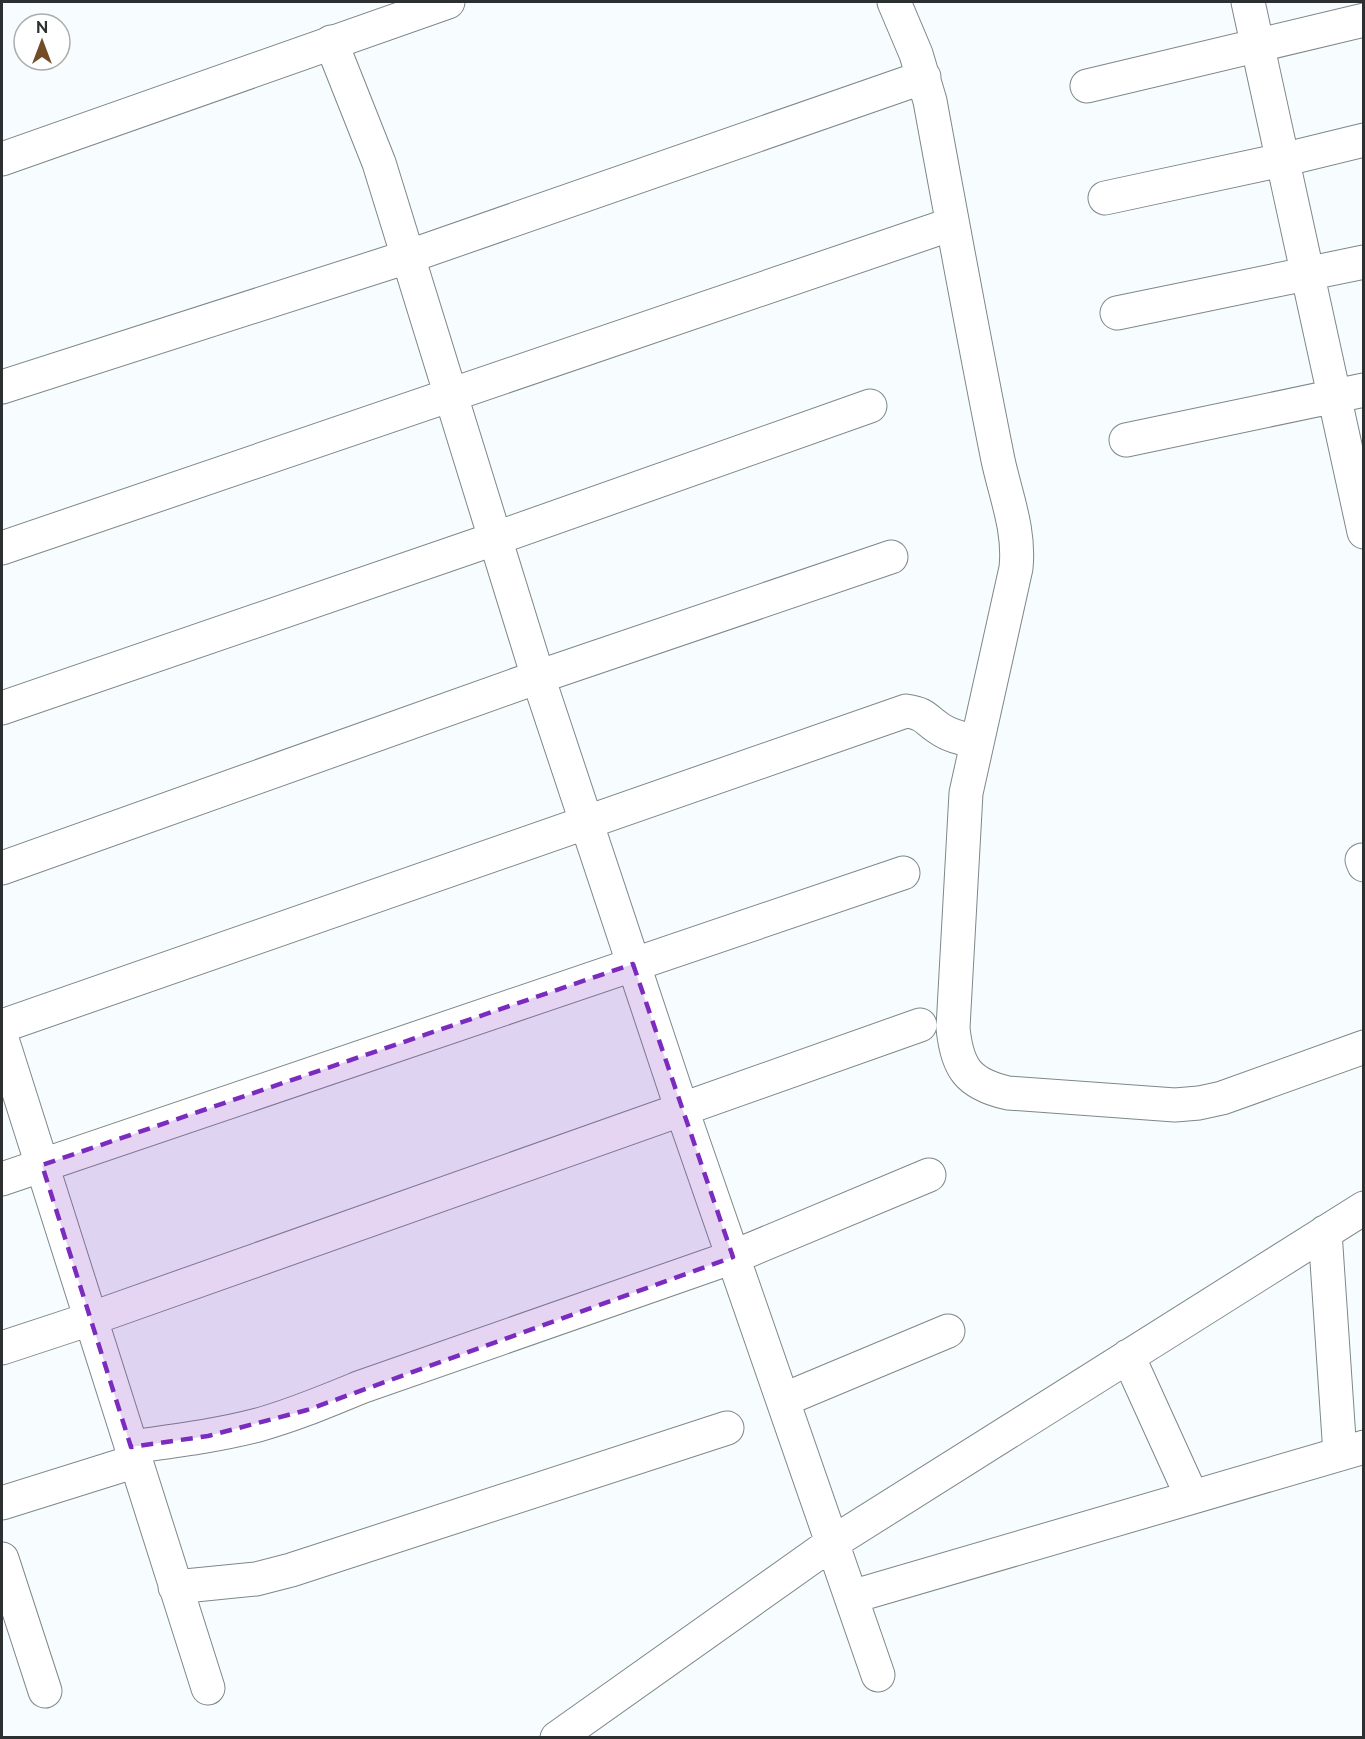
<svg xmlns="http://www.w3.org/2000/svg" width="1365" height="1739" viewBox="0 0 1365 1739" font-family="Raleway,sans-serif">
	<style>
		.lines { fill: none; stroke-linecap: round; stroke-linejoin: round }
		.minor-casing { stroke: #7e878a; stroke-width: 35 }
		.tertiary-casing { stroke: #7e878a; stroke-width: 35 }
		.minor { stroke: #fff; stroke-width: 33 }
		.tertiary { stroke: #fff; stroke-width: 33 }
		.marked { fill: #7b2cbf; fill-opacity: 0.2; stroke: #7b2cbf; stroke-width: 4.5; stroke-dasharray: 12 8; stroke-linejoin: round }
	</style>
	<rect width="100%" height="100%" fill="#f7fdfe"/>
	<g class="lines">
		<g class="minor-casing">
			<path id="minor" d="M894 2 916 54 930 101C952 221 974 341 998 460 1006 497 1020 530 1016 568L966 793 953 1028C957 1068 968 1084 1008 1093L1175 1105 1199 1103 1222 1098 1364 1047
				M1248 2 1364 532
				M331 42 379 163 538 677 682 1110 878 1675
				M1087 86 1364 20
				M1105 198 1282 160 1364 140
				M1117 313 1364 262
				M2 387 407 257 924 77
				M1126 440 1364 390
				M2 548 952 224
				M2 708 494 539 870 406
				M1362 860 1364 865
				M2 868 538 677 891 557
				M2 1026 906 711C927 714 924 719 940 729 950 736 964 739 976 742
				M2 1039 208 1688
				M2 1179 903 873
				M1325 1232 1340 1454
				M2 1348 90 1319 920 1025
				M1128 1356 1192 1497
				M783 1400 948 1331
				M131 1447C173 1441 216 1436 258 1425 294 1415 327 1401 361 1387L733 1257 929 1175
				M2 1503 136 1461
				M2 1559 45 1691
				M175 1587 256 1579 291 1570 727 1428
				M851 1597 1364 1447
				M557 1738 832 1543 1364 1208"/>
		</g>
		<g class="tertiary-casing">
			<path id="tertiary" d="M2 159 448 2"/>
		</g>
		<use href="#minor" class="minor"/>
		<use href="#tertiary" class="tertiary"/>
	</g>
	<path class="marked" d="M633 964 733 1257 307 1410 208 1436 131 1447 42 1165Z"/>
	<rect width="1365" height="1739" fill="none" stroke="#2c3031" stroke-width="6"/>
	<g transform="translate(42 42)"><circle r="28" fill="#ffffff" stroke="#abacad" stroke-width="1.5"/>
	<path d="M0-4.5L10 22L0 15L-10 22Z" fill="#724d28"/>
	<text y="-9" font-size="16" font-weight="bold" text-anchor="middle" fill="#2c3031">N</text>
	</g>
</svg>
